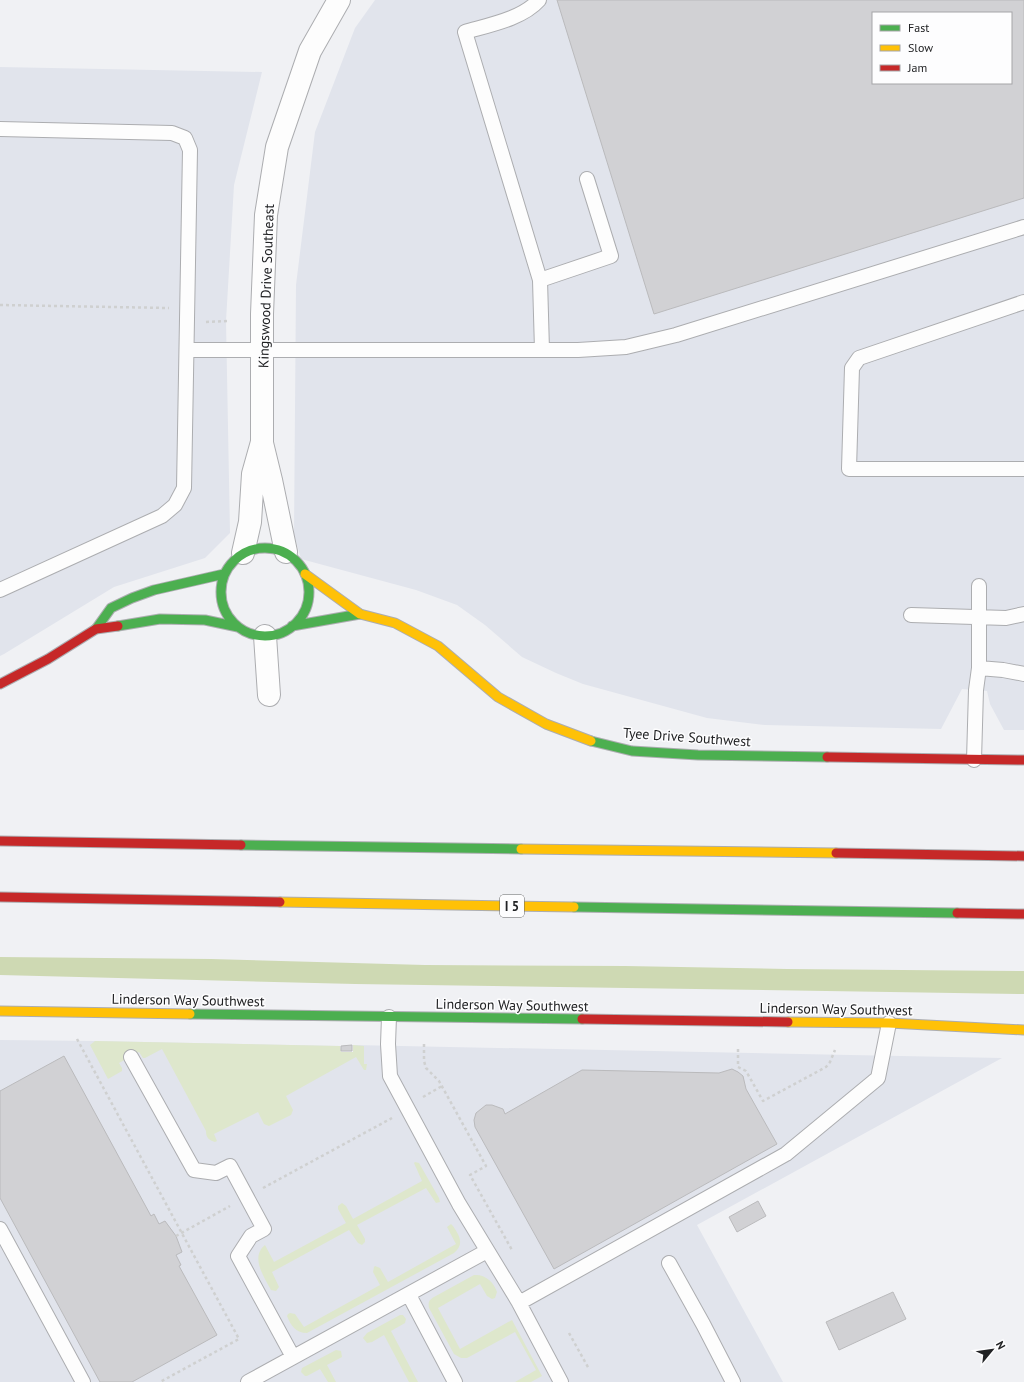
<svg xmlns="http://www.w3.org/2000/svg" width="1024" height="1382" viewBox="0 0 1024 1382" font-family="'PT Sans',sans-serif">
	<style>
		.built { fill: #e1e4ec; fill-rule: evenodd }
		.green { fill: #dee7cc }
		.forest { fill: #ced9b3 }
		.building { fill: #d1d1d4; stroke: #bababc; fill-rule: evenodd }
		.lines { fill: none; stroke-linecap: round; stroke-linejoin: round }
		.lane-casing { stroke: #acadb0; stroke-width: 16 }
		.street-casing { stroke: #acadb0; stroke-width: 24 }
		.fast-casing { stroke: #acadb0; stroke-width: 11 }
		.slow-casing { stroke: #acadb0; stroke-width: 11 }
		.jam-casing { stroke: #acadb0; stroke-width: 11 }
		.path { stroke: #cfd0d0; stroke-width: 2.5; stroke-dasharray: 3 3; stroke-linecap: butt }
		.lane { stroke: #fdfdfd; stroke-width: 14 }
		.street { stroke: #fdfdfd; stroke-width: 22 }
		.fast { stroke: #4caf50; stroke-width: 9 }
		.slow { stroke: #ffc107; stroke-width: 9 }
		.jam { stroke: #c62828; stroke-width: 9 }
		.labels { text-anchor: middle; stroke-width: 3; stroke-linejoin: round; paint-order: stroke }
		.shield { fill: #fdfdfe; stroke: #636465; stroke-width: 1 }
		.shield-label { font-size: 13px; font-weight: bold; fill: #212224 }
		.street-label { font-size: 14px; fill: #212224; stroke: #fdfdfe }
	</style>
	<rect width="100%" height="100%" fill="#f0f1f4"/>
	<path class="built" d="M375 0H1024V730H1004L990 704 987 691 962 689 941 729 765 725 707 718 583 684 556 673 522 657 485 625 457 605 416 590 301 559 294 534 296 285 315 132 355 28ZM873 13H1011V83H873Z
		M0 67 262 72 234 185 226 321 230 533 205 558 114 587 4 654 0 656Z
		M0 1040 95 1041 340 1046 341 1052H353V1045L1002 1058 697 1225 783 1382H0Z"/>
	<path class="green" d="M95 1041 340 1046 341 1052H353V1045L364 1046V1064H367L366 1070H364L356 1057 286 1096 293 1110 291 1115 269 1126 264 1124 258 1112 214 1134 217 1141 215 1142C209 1140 206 1138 206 1131L162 1049 145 1058H143L139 1052 119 1063 122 1068V1071L108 1079 90 1045Z
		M415 1162 419 1163 439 1198 440 1202 436 1203 426 1188 357 1225 365 1239V1242L362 1245 358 1243 349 1230 272 1272 279 1287 276 1291 271 1290C264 1277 250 1257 265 1245L274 1262 346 1223 338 1209V1206L342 1203 346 1206 353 1219 422 1181 414 1163Z
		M451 1224 453 1226C459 1235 465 1244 454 1253L307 1333C296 1333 291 1326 287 1316L288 1314 290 1313 295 1314 304 1327 380 1285 373 1272 374 1267 375 1266 380 1268 388 1282 456 1244 447 1227Z
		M474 1275C485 1274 494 1282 497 1292L495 1298 492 1299 487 1296 480 1284 438 1308 460 1349 512 1320 542 1376 531 1382H515L536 1370 515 1332 467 1358H461L454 1354 429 1308C428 1302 429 1300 434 1297Z
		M400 1315H403L406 1319 405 1323 391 1331 418 1382H409L384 1335 372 1342 367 1343 363 1338 367 1333Z
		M336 1350 341 1351 342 1357 327 1365 336 1382H328L320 1369 307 1376H305L301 1372 302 1368Z"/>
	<path class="forest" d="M0 957 211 959 425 965 625 966 787 969 1024 971V994L355 984 0 975Z"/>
	<path class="building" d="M557 0H1024V198L654 314ZM873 13H1011V83H873Z
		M352 1045V1051H341V1046Z
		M64 1056 151 1216 154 1214 159 1224 165 1221 176 1236 182 1252 176 1255 181 1265 179 1266 217 1335 132 1382H100L0 1198V1091Z
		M732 1069 738 1072 743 1076 746 1089 777 1144 554 1269 475 1127 474 1120 476 1113 486 1105H492L503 1109 505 1114 582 1070 719 1073Z
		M758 1201 766 1216 737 1232 729 1217Z
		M893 1292 906 1319 839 1350 826 1322Z"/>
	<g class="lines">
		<g class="lane-casing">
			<path id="lane" d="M539 0C522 19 489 25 465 32L540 280 542 350
				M0 129 172 133 185 138 190 150 184 488 175 505 162 516 0 590
				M540 280 611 256 587 179
				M1024 302 859 358 852 368 849 469H1024
				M187 350H578L626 347 676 335 1024 227
				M911 615 1006 618 1024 614
				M979 668 1003 670 1024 674
				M974 760 976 690 979 668V586
				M389 1017 388 1044 390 1076 459 1204 518 1301 561 1382
				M131 1057 194 1170 216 1173 230 1166 264 1229 251 1236 238 1256 293 1357
				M0 1229 83 1382
				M669 1263 703 1324 733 1382
				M409 1295 455 1382
				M519 1303 786 1154 878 1078 889 1023
				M248 1382 487 1251"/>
		</g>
		<g class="street-casing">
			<path id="street" d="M262 443 271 480 286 552
				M243 553 250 522 253 474 262 442V314L266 215 277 147 310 51 339 0
				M265 636 269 695"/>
		</g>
		<g class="fast-casing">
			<path id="fast" d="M221 592a44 44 0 1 1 88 0a44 44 0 1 1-88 0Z
				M118 626 160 619 205 620 238 627
				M292 626 360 614
				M96 629 111 608 132 598 154 590 224 574
				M591 741 632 751 698 755 827 757
				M241 845 521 849
				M574 907 957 913
				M190 1014 582 1019"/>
		</g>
		<g class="slow-casing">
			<path id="slow" d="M305 574 360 614 395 623 438 646 498 697 546 724 591 741
				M521 849 836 853
				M280 902 574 907
				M0 1011 190 1014
				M788 1022 889 1023 1024 1030"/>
		</g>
		<g class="jam-casing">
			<path id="jam" d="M0 684 48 659 96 629 118 626
				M827 757 1024 760
				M0 841 241 845
				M836 853 1024 856
				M0 897 280 902
				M957 913 1024 914
				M582 1019 788 1022"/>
		</g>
		<path class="path" d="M0 305 169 308
			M206 322 229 321
			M77 1039 239 1339 160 1382
			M424 1044V1061L426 1068 439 1081 486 1166 470 1175 512 1250
			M738 1049V1067L746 1071 763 1101 826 1067 830 1062 835 1050
			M423 1097 442 1086
			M263 1188 392 1118
			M176 1236 230 1206
			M569 1333 589 1369"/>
		<use href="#lane" class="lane"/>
		<use href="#street" class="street"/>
		<use href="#fast" class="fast"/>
		<use href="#slow" class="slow"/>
		<use href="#jam" class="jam"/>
	</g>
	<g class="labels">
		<rect class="shield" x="500" y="895" width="24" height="22" rx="3"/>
		<g class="shield-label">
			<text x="512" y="911">I 5</text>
		</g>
		<g class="street-label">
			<text transform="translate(266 286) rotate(-88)" y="5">Kingswood Drive Southeast</text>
			<text transform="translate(687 737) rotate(4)" y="5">Tyee Drive Southwest</text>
			<text transform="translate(188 1000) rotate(1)" y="5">Linderson Way Southwest</text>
			<text transform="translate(512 1005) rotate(1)" y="5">Linderson Way Southwest</text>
			<text transform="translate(836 1009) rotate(1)" y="5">Linderson Way Southwest</text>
		</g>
	</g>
	<rect x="872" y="12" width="140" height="72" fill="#fdfdfe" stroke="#a5a5a7"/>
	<rect x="880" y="25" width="20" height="6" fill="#4caf50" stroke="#a5a5a7"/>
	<text x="908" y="32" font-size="12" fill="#212224">Fast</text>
	<rect x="880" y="45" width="20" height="6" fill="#ffc107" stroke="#a5a5a7"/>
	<text x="908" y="52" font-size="12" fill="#212224">Slow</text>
	<rect x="880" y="65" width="20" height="6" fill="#c62828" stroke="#a5a5a7"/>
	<text x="908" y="72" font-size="12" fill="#212224">Jam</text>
	<g transform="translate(992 1350) rotate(61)" stroke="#fdfdfe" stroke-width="3" paint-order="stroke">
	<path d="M0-3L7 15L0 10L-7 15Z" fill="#212224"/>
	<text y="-6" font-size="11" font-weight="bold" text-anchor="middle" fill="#212224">N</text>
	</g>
</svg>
